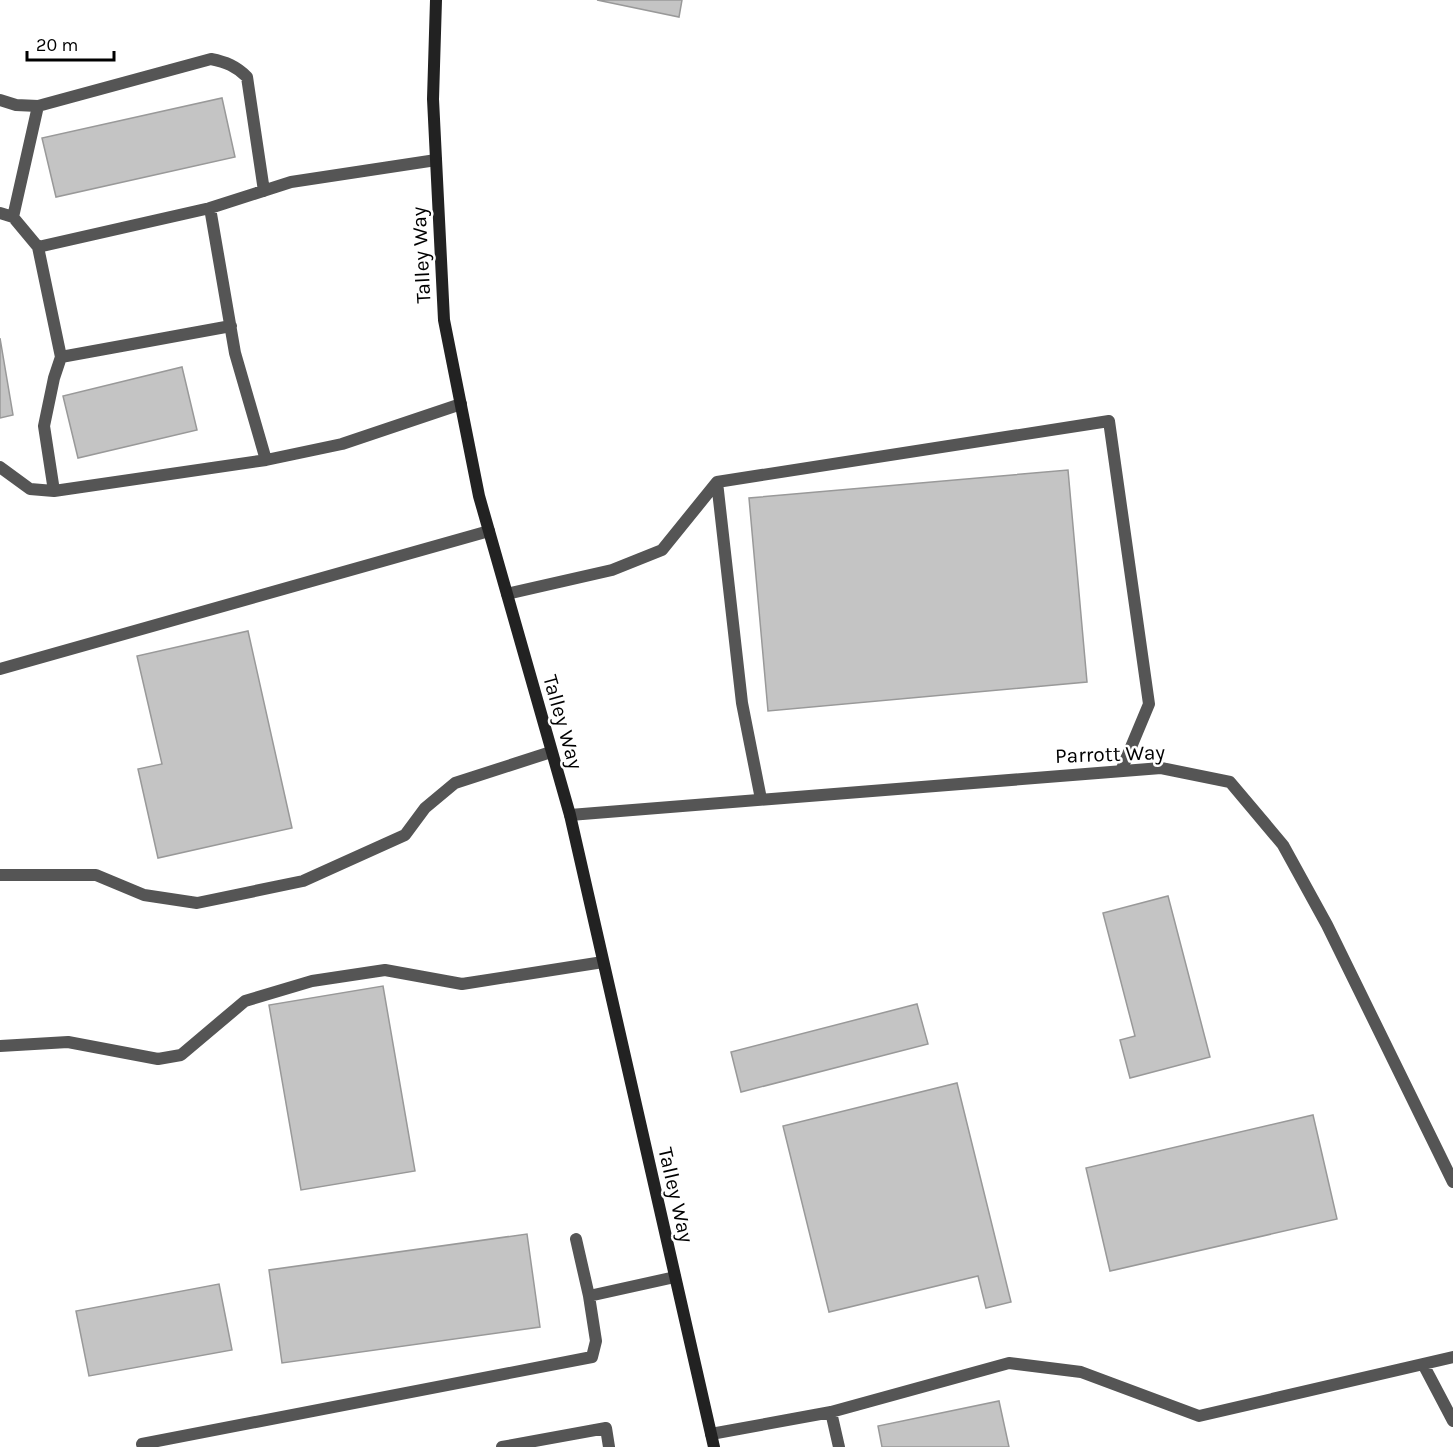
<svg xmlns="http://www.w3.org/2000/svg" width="1453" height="1447" viewBox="0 0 1453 1447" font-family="Karla,sans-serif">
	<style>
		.building { fill: #c4c4c4; stroke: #999; stroke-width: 1.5 }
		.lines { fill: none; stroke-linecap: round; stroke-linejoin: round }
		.service { stroke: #555; stroke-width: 12 }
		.tertiary { stroke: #555; stroke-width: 12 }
		.secondary { stroke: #222; stroke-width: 12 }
		.labels { text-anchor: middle; stroke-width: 5; stroke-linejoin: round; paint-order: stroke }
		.street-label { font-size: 21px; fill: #000; stroke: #fff }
	</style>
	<rect width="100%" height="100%" fill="#fff"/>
	<path class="building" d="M597 0H682L679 17Z
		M222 98 235 157 56 197 42 138Z
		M0 338 13 415 0 418Z
		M182 367 197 430 78 458 63 396Z
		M1068 470 1087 682 768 711 749 498Z
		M248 631 292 828 158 858 138 769 162 764 137 656Z
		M1168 896 1210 1057 1130 1078 1120 1040 1135 1036 1103 913Z
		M383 986 415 1171 301 1190 269 1005Z
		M917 1004 928 1044 741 1092 731 1052Z
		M957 1083 1011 1302 986 1308 978 1276 829 1312 783 1126Z
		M1313 1115 1337 1219 1110 1271 1086 1168Z
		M527 1234 540 1327 282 1363 269 1270Z
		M219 1284 232 1350 89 1376 76 1311Z
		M999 1401 1009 1447H882L878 1426Z"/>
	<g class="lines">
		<path class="service" d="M0 100 16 105 38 106 211 59C226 62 236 66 247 77L264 191
			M436 160 291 182 210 208 235 353 266 460 342 444 461 404
			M0 213 13 217 38 247
			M13 217 38 106
			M61 357 231 326
			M0 467 30 489 54 491 266 460
			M717 482 742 703 761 799
			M54 491 44 426 54 378 61 357 38 247 210 208
			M507 594 612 570 662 550 717 482 1109 421 1149 704 1121 771
			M0 669 489 531
			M0 875H96L144 895 197 903 303 881 405 835 425 808 455 783 551 752
			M0 1046 68 1042 158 1059 181 1055 245 1001 312 981 385 970 462 984 603 962
			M576 1239 589 1296
			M1423 1364 1453 1421
			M831 1412 839 1447
			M711 1434 831 1412 1009 1363 1081 1372 1199 1416 1453 1357
			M142 1444 592 1357 596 1341 589 1296 675 1277
			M502 1447 606 1428 609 1447"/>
		<path class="tertiary" d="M570 815 1161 768 1230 782 1283 845 1327 925 1453 1182"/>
		<path class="secondary" d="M436 0 433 99 444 320 479 496 570 815 714 1447"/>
	</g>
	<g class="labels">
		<g class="street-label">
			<text transform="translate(421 255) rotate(-93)" y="7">Talley Way</text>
			<text transform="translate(563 722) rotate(74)" y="7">Talley Way</text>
			<text transform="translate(1110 754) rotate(-2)" y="7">Parrott Way</text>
			<text transform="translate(676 1195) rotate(77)" y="7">Talley Way</text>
		</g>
	</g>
	<path d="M27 51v9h87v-9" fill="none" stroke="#000000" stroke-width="3"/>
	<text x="36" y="51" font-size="18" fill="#000000" stroke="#ffffff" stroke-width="4.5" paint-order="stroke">20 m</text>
</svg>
